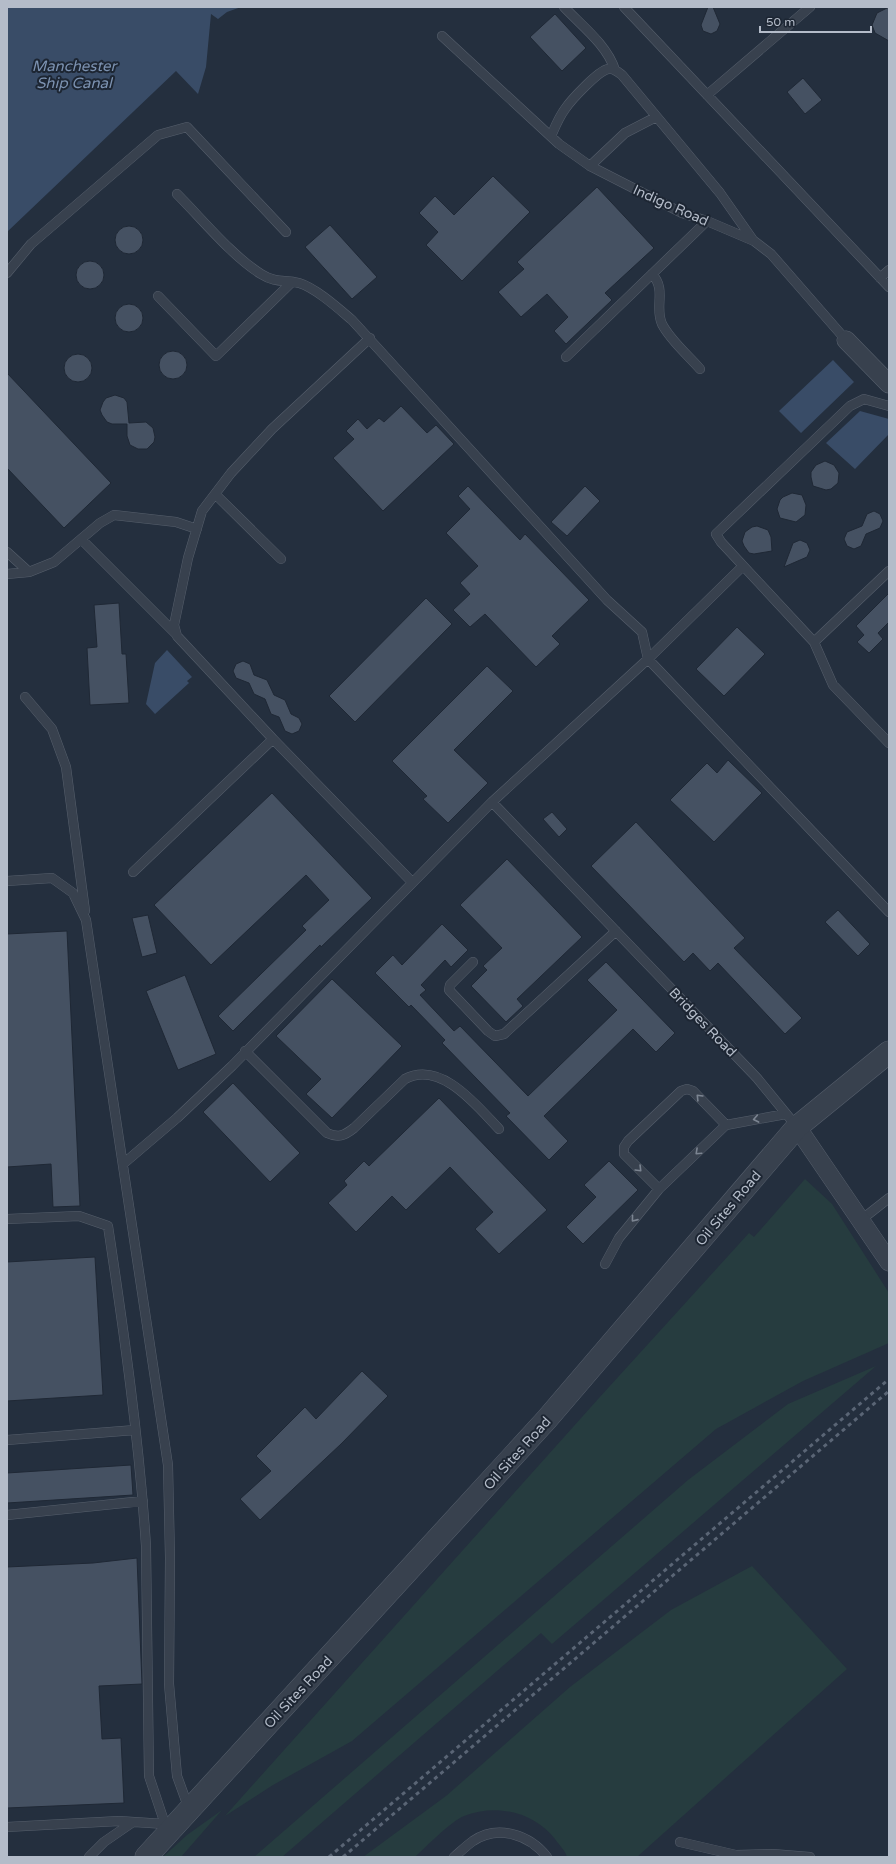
<svg xmlns="http://www.w3.org/2000/svg" width="896" height="1864" viewBox="0 0 896 1864" font-family="'Varela Round',sans-serif">
	<style>
		.green { fill: #263c3f }
		.water { fill: #394c67 }
		.building { fill: #455162; stroke: #1f2835 }
		.lines { fill: none; stroke-linecap: round; stroke-linejoin: round }
		.service-casing { stroke: #565f6c; stroke-width: 10 }
		.minor-casing { stroke: #565f6c; stroke-width: 19 }
		.tertiary-casing { stroke: #565f6c; stroke-width: 23 }
		.service { stroke: #38414e; stroke-width: 9 }
		.minor { stroke: #38414e; stroke-width: 18 }
		.tertiary { stroke: #38414e; stroke-width: 22 }
		.rail { stroke: #5a6575; stroke-width: 3; stroke-dasharray: 4 4; stroke-linecap: butt }
		.oneway { stroke: #7c8592 }
		.labels { text-anchor: middle; stroke-width: 4; stroke-linejoin: round; paint-order: stroke }
		.street-label { font-size: 14px; fill: #b4bcc9; stroke: #1d2633 }
		.water-label { font-size: 15px; font-style: italic; fill: #7c92b1; stroke: #1d2633 }
	</style>
	<rect width="100%" height="100%" fill="#242f3e"/>
	<path class="green" d="M805 1179 832 1204 889 1293V1343L803 1381 716 1429 352 1741 273 1785 225 1816 599 1398 749 1233 754 1237Z
		M876 1366 552 1644 541 1633 282 1857H254L688 1480 788 1404Z
		M752 1566 847 1669 637 1857H567C565 1850 559 1845 555 1839 534 1812 496 1803 464 1816 450 1822 427 1846 415 1857H363L446 1796 570 1687 671 1610Z
		M222 1810 181 1857H163L187 1835Z"/>
	<path class="water" d="M7 7H241L227 12 218 19 211 14 206 67 198 94 176 71 7 232Z
		M833 360 854 382 801 433 779 411Z
		M860 411 889 419V434L855 469 826 443Z
		M167 650 192 677 187 681 189 683 155 714 146 704 155 663Z"/>
	<path class="building" d="M708 7H713L720 24 717 31 711 34 703 31 701 25Z
		M889 7V41L875 33 872 25 877 13Z
		M555 14 586 48 562 71 530 37Z
		M803 78 822 100 805 114 787 92Z
		M493 176 530 212 462 281 426 245 438 232 419 213 435 196 454 215Z
		M597 187 654 248 605 293 612 300 566 344 554 331 568 317 547 294 521 317 498 292 524 269 517 262Z
		M330 225 377 277 352 299 305 247Z
		M115 240a14 14 0 1 1 28 0a14 14 0 1 1-28 0Z
		M76 275a14 14 0 1 1 28 0a14 14 0 1 1-28 0Z
		M115 318a14 14 0 1 1 28 0a14 14 0 1 1-28 0Z
		M159 365a14 14 0 1 1 28 0a14 14 0 1 1-28 0Z
		M64 368a14 14 0 1 1 28 0a14 14 0 1 1-28 0Z
		M7 373 111 483 64 528 7 468Z
		M115 395 124 398 127 402 129 423 146 422 153 428 155 437 154 442 147 449H138L130 445 127 436V424H112L107 422 102 415 100 410 103 402 106 398Z
		M401 406 427 433 436 425 454 444 383 511 333 458 354 439 346 431 358 419 367 429 379 418 384 422Z
		M825 461 834 465 839 473 838 483 831 489 826 490 813 486 811 477V472L816 465Z
		M468 486 520 540 525 534 589 600 552 636 560 644 536 667 485 614 470 627 453 610 470 594 460 583 478 566 446 533 470 509 458 496Z
		M585 486 600 501 567 536 551 522Z
		M792 493 802 495 806 505 805 515 796 522 780 518 777 509 780 500 783 497Z
		M874 511 880 514 883 521 880 528 866 534 861 546 854 549 847 546 844 539 847 532 862 526 867 514Z
		M757 526 768 530 771 537 772 551 754 554 749 553 744 546 742 541 745 532 752 527Z
		M800 540 807 543 810 550 807 557 784 567 793 543Z
		M889 593V622L878 633 883 639 869 653 857 642 864 635 856 626Z
		M426 598 452 624 355 722 329 696Z
		M119 603 122 654H126L129 703 90 705 87 648 97 647 94 605Z
		M737 627 765 654 724 696 696 669Z
		M243 661 250 664 254 675 267 680 274 695 285 700 291 714 299 718 302 724 299 731 292 734 285 731 279 717 271 714 265 699 254 694 249 683 236 678 233 671 236 664Z
		M487 666 513 691 454 750 488 783 448 823 423 799 427 796 392 761Z
		M728 760 762 793 714 842 670 800 707 763 717 773Z
		M272 793 372 898 321 947 320 945 233 1031 218 1016 306 930 302 926 329 900 306 875 211 965 154 905Z
		M552 812 567 829 559 837 543 819Z
		M636 822 745 938 734 948 802 1018 785 1034 718 963 710 971 693 953 684 962 591 866Z
		M507 859 582 937 517 999 523 1006 506 1022 471 986 487 970 483 966 502 948 460 905Z
		M838 910 870 944 858 956 825 922Z
		M148 915 157 953 142 957 132 918Z
		M442 924 468 950 451 967 445 960 421 985 426 990 420 995 454 1031 460 1026 528 1096 617 1010 587 980 606 962 675 1033 656 1052 633 1029 544 1116 568 1141 549 1160 506 1116 510 1113 442 1043 445 1040 411 1005 409 1007 375 973 393 955 402 965Z
		M67 931 80 1206 53 1207 51 1164 7 1167V934Z
		M185 975 216 1054 178 1070 146 991Z
		M332 979 402 1046 332 1118 306 1094 321 1079 276 1036Z
		M233 1083 300 1153 270 1182 203 1112Z
		M439 1098 547 1210 499 1254 475 1229 493 1212 450 1167 406 1210 392 1196 356 1232 328 1203 347 1185 344 1181 364 1161 369 1166Z
		M609 1161 638 1190 583 1244 566 1227 596 1197 584 1185Z
		M95 1257 103 1395 7 1401V1262Z
		M362 1371 388 1396 341 1444 260 1520 240 1499 271 1471 256 1456 305 1407 316 1419Z
		M131 1465 133 1495 7 1503V1473Z
		M137 1558 142 1684 99 1686 102 1739 121 1738 124 1803 7 1808V1567L93 1563Z"/>
	<g class="lines">
		<g class="service-casing">
			<path id="service" d="M564 7C582 26 607 45 615 70
				M624 7 889 287
				M442 36 559 144 590 166 682 213 707 221 754 241 771 254 846 340
				M707 95 810 7
				M551 136C555 127 559 117 565 109 571 100 598 71 608 69 613 68 618 72 622 75L720 193 753 240
				M590 166 625 133 656 117
				M177 194C202 219 232 256 261 274 277 284 284 279 299 283 316 288 339 309 352 320L607 600 642 632 648 659 889 912
				M7 273 31 244 158 135 187 127 286 232
				M652 274C667 290 654 306 662 324 670 340 688 355 700 369
				M880 278 889 270
				M158 296 216 356 292 282
				M566 357 707 221
				M889 406 864 399 850 406 716 534 721 542 814 642 833 685 889 743
				M215 494 281 559
				M81 539 176 634
				M7 552 29 572
				M7 574 29 572 54 562 100 523 114 515 176 522 197 529
				M814 642 889 571
				M25 697 52 729 66 767 85 911
				M273 739 177 636 174 625 188 558 202 511 231 473 272 429 370 338
				M492 802 757 1078 797 1127
				M133 872 273 739 412 882
				M7 881 52 878 73 893 86 920 168 1465 170 1558 169 1684 177 1776 189 1809
				M473 962 450 985 449 990 488 1031 495 1036 504 1034 616 931
				M245 1051 327 1133C338 1138 344 1136 354 1128L405 1079C441 1060 477 1106 499 1129
				M123 1164 177 1118 232 1066 492 802 648 659 743 566
				M659 1189 624 1154V1147L628 1141 681 1091 687 1089 693 1091 726 1125
				M7 1219 79 1216 108 1226C124 1332 139 1439 146 1546L149 1776 165 1824
				M861 1220 889 1198
				M605 1264 619 1238 659 1189 726 1125 786 1114
				M7 1440 135 1430
				M7 1515 143 1501
				M7 1827 119 1821 165 1824 168 1828
				M680 1842 736 1855 773 1854 810 1857
				M89 1857 104 1842 133 1822
				M454 1857C460 1852 466 1846 473 1841 498 1824 530 1835 547 1857"/>
		</g>
		<g class="minor-casing">
			<path id="minor" d="M846 340 889 384
				M797 1127 889 1262"/>
		</g>
		<g class="tertiary-casing">
			<path id="tertiary" d="M146 1857 547 1419 797 1127 889 1052"/>
		</g>
		<use href="#service" class="service"/>
		<use href="#minor" class="minor"/>
		<use href="#tertiary" class="tertiary"/>
		<path class="rail" d="M329 1857 889 1379
			M343 1857 889 1391"/>
	</g>
	<defs><path id="oneway-chevron" d="M-2-3.5L2.5 0L-2 3.5" fill="none" stroke-width="1.6" stroke-linecap="round" stroke-linejoin="round"/></defs>
	<g class="oneway">
		<use href="#oneway-chevron" transform="translate(699 1097) rotate(-134)"/>
		<use href="#oneway-chevron" transform="translate(756 1119) rotate(169)"/>
		<use href="#oneway-chevron" transform="translate(698 1152) rotate(137)"/>
		<use href="#oneway-chevron" transform="translate(639 1169) rotate(45)"/>
		<use href="#oneway-chevron" transform="translate(634 1219) rotate(129)"/>
	</g>
	<g class="labels">
		<g class="street-label">
			<text transform="translate(671 205) rotate(24)" y="5">Indigo Road</text>
			<text transform="translate(703 1022) rotate(46)" y="5">Bridges Road</text>
			<text transform="translate(728 1208) rotate(-50)" y="5">Oil Sites Road</text>
			<text transform="translate(517 1453) rotate(-48)" y="5">Oil Sites Road</text>
			<text transform="translate(298 1692) rotate(-47)" y="5">Oil Sites Road</text>
		</g>
		<g class="water-label">
			<text x="74" y="71">Manchester<tspan x="74" dy="17">Ship Canal</tspan></text>
		</g>
	</g>
	<rect width="896" height="1864" fill="none" stroke="#b4bcc9" stroke-width="16"/>
	<path d="M760 26v6h111v-6" fill="none" stroke="#b4bcc9" stroke-width="2"/>
	<text x="766" y="26" font-size="12" fill="#b4bcc9" stroke="#1d2633" stroke-width="3" paint-order="stroke">50 m</text>
</svg>
